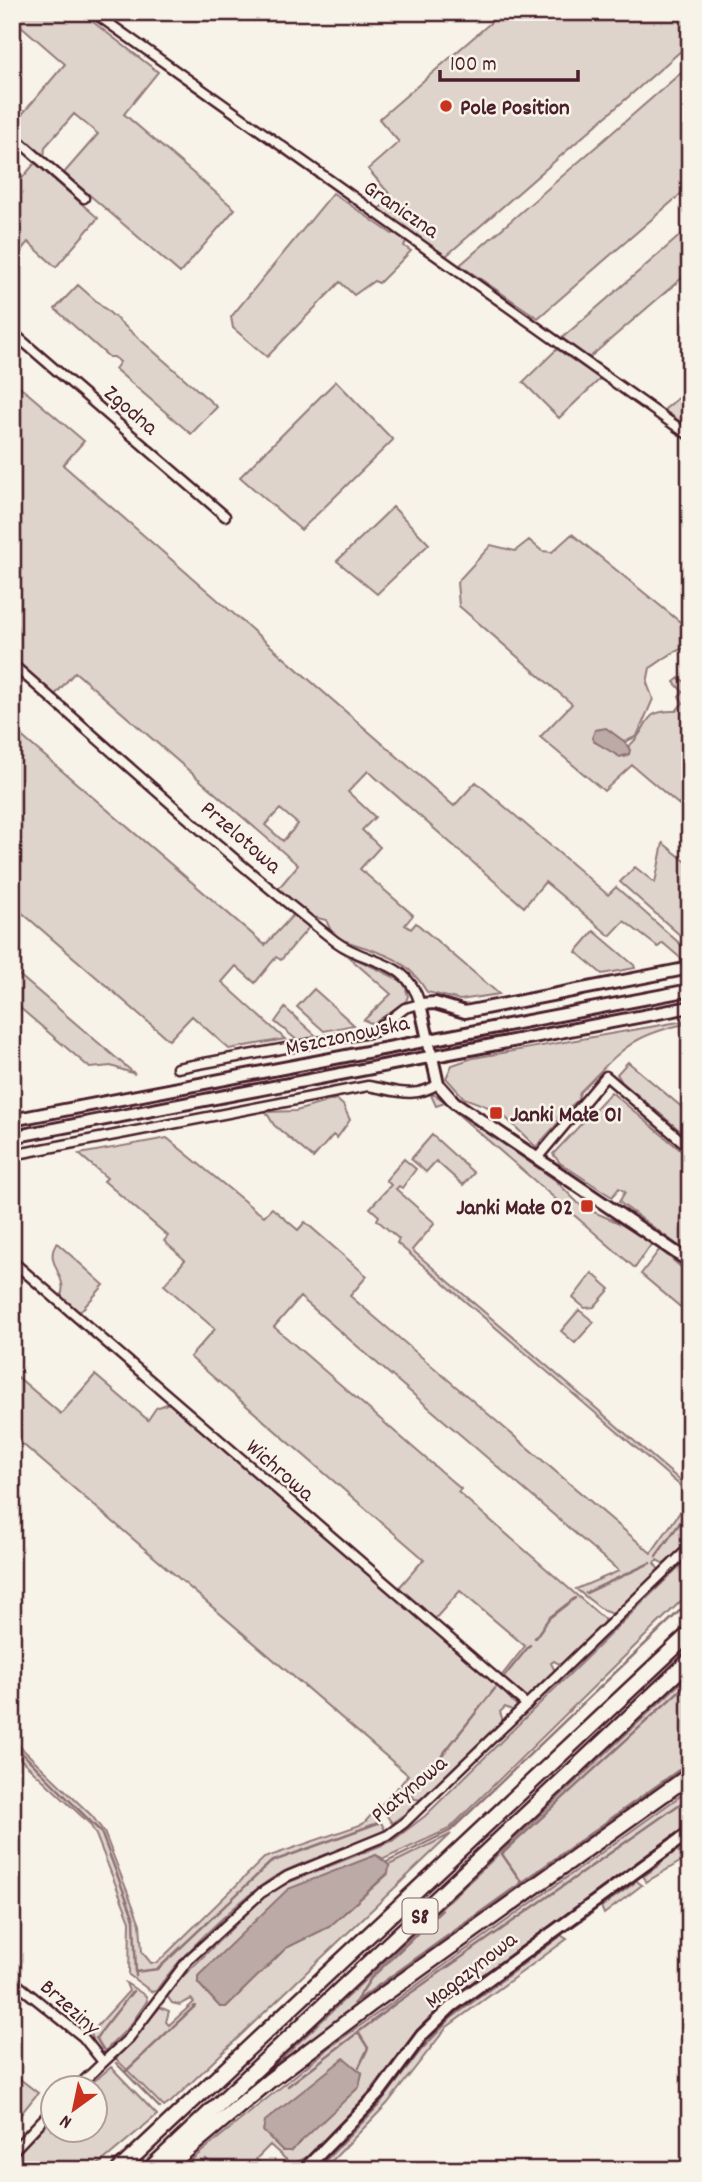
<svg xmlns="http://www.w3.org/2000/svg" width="702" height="2182" viewBox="0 0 702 2182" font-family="Dekko,sans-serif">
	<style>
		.green { fill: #ded4cc; stroke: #947a7c; stroke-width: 2; fill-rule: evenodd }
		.water { fill: #bcaaa7; stroke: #8e7275; stroke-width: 2 }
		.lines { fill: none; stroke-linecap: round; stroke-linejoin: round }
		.stream { stroke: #8e7275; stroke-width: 2.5 }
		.street-casing { stroke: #4a1f2b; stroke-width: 13 }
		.secondary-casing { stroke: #4a1f2b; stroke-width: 16 }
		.highway-casing { stroke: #4a1f2b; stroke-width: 19 }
		.street { stroke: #f7f3e8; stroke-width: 8 }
		.secondary { stroke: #f7f3e8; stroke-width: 10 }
		.highway { stroke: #f7f3e8; stroke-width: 14 }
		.poi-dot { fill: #c8321e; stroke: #f7f3e8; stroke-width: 2.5 }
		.labels { text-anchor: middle; stroke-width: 5; stroke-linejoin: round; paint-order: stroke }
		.shield { fill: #f7f3e8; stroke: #7e5f64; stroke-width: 2 }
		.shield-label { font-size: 21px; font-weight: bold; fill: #4a1f2b }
		.poi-label { font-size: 23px; font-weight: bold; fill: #4a1f2b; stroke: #f7f3e8; text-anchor: start }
		.street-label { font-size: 23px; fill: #4a1f2b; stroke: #f7f3e8 }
	</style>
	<rect width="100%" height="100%" fill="#f7f3e8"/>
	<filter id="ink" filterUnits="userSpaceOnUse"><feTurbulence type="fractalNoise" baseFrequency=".0143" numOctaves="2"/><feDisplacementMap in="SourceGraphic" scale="14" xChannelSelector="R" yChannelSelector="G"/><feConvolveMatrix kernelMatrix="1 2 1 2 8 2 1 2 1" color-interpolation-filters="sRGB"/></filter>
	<g filter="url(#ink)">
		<path class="green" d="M12 12H80L158 72 124 114 235 209 180 273 64 173 98 134 74 114 45 147 44 159 12 131V126L65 64 12 18Z
			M503 12H690V43L446 256 378 210 392 197 368 169 399 142 379 119Z
			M690 65V186L538 318 460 265Z
			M35 163 98 218 56 267 28 242 12 261V190Z
			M333 193 392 234 398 232 407 239 404 246 411 251 379 283 374 281 354 295 340 282 267 357 233 328 231 317Z
			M690 227V271L589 358 562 338Z
			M78 285 217 407 191 434 115 369 120 362 114 357H109L55 309Z
			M557 349 600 379 559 418 523 382Z
			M12 380 84 441 63 465 454 806 476 782 608 895 616 887 687 950 688 960 685 962 663 943 658 947 624 921 610 936 545 882 524 907 368 771 348 792 375 817 362 830 380 847 360 869 413 915 405 925 411 929 416 923 499 994 460 1000 427 992C403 952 376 953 334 937L326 920 310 916 278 889 298 865 75 672 54 696 12 659ZM280 809 298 824 283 841 265 825Z
			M336 381 393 440 301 530 240 477Z
			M690 388V428L664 410Z
			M393 507 429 544 377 594 337 561Z
			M572 534 690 630V647C676 648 662 661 650 668L647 683 653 699 637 736 625 742 616 737 595 742 625 757 629 754 628 747C653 726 639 710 676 711L683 703 679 696 683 692 674 682 679 678 690 685V707L687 711 690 714V814L632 765 604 791 540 737 572 704 459 606 457 582 491 545 515 551 529 540 542 551 552 552Z
			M12 728 265 945 294 914 311 925 281 960 276 957 255 983 236 966 222 982 285 1039 229 1049 192 1016 169 1040 12 904Z
			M663 843 690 865V944L620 882 635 867 655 883Z
			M594 931 634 965 635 968 602 974 576 952Z
			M344 953 404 982 408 996 406 1001 373 1024 364 1020 391 994Z
			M12 969 135 1074 111 1066 90 1068 12 1001Z
			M314 989 354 1025 324 1031 297 1007Z
			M285 1008 314 1034 317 1037 298 1041 275 1022Z
			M690 1020V1023C628 1035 620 1052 580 1092L578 1100 558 1117V1123L536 1147 499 1111 464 1098 446 1078 452 1065 473 1058Z
			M628 1062 690 1114V1139L622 1082 617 1074Z
			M611 1092 690 1158V1254L619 1202 625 1192 619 1188 612 1197 560 1163 553 1154Z
			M431 1095H435L516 1149 515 1152 555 1180 582 1207 617 1222 652 1243 635 1268 445 1103 436 1106Z
			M336 1099 343 1105 350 1120 337 1138 333 1135 313 1158 274 1125 266 1112 296 1111Z
			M432 1135 474 1173 463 1185 436 1161 426 1172 411 1159Z
			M167 1138 255 1210 264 1216 272 1208 298 1230 305 1222 367 1276 350 1296 651 1553 690 1498V1540L664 1564 657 1560 654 1563 659 1570 614 1614 604 1611 576 1589 619 1571 300 1297 274 1327 461 1489 458 1492 604 1619V1623L561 1665 554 1661 551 1663 555 1671 528 1697H522L499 1679 525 1646 460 1591 433 1621 397 1590 424 1559 190 1357 215 1329 164 1285 185 1260 164 1241 168 1236 104 1181 107 1178 79 1154Z
			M404 1159 416 1169 402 1188 399 1186 396 1189 435 1223 412 1250 690 1489V1494L397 1243 399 1239 377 1220 379 1216 370 1208 391 1185 386 1180Z
			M57 1243 104 1285 78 1314 60 1298C71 1278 42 1262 57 1243Z
			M660 1249 690 1275V1315L641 1274Z
			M592 1273 610 1289 594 1307 585 1308 573 1298Z
			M579 1310 594 1322 575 1343 561 1331Z
			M12 1372 61 1414 95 1375 148 1420 156 1408 172 1402 495 1682 518 1707 514 1711 505 1707 500 1712 503 1721 423 1800 415 1799 401 1784 408 1775 12 1435Z
			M690 1556V1592L449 1829 384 1859 376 1855 198 1983 220 2007H226L286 1948 329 1927 388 1874 389 1865 451 1834 171 2102 164 2107 116 2059 160 2007 169 2011 166 2022 169 2025 191 2005 194 2002 191 1999 180 2005 172 2003 167 1996 169 1990 267 1894 287 1883 392 1841 425 1816Z
			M690 1674V1768L260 2079Z
			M12 1739 92 1816 104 1832 140 1924 142 1952 151 1963H157L264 1858 363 1824 375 1811 385 1830C355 1849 316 1855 285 1871 248 1889 179 1957 156 1991L152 1992 129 1975 130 1921 96 1835 90 1824 12 1751Z
			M398 1787 412 1802 413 1808 392 1823 380 1806Z
			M690 1789V1824L454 1997C443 2007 431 2016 422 2026 400 2051 320 2165 290 2163L270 2145 256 2159 267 2170H179L329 2048ZM362 2073 359 2087 283 2151 264 2131Z
			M682 1844 690 1846V1856L646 1882 642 1873Z
			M634 1879 642 1885 604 1914 600 1904Z
			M559 1934 567 1939 447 2027 387 2104 323 2170H313L437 2027Z
			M126 1983 146 1996 147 2001 129 2027 102 2054 96 2049 91 2033 129 1991Z
			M111 2067 157 2115 92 2170H12V2160L52 2118V2130H94V2088L87 2087Z
			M12 2073 38 2093 12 2125Z"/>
		<path class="water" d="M606 728 625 742 630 750 629 754 620 757 595 742 592 738 595 730Z
			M376 1855 389 1865 388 1873 329 1927 286 1948 226 2007H220L198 1983V1976L288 1889Z
			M344 2058 362 2073 359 2087 291 2151H283L263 2131 265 2121Z"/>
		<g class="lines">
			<path class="stream" d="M689 1282 684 1288 690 1301
				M656 1556 690 1509
				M586 1593 650 1563
				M535 1638 549 1618 575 1598
				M503 1678 530 1645
				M12 1743 101 1832 134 1919 136 1976
				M435 1764 497 1686
				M413 1789 428 1772
				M388 1814 404 1799
				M679 1852 685 1848
				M387 1862 450 1831 690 1601
				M645 1875 660 1864
				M522 1883 502 1854 690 1681
				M602 1906 634 1883
				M569 1929 592 1913
				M135 1972 158 1969 271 1862 378 1823
				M356 2001 371 1978 442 1910
				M354 2003 690 1762
				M358 2032 368 2048 359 2067
				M103 2049 96 2038 133 1991
				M116 2063 160 2108
				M125 2072 195 2006
				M288 2086 395 2004 690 1797
				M206 2159 216 2170
				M317 2169 379 2105 420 2051 451 2018 559 1937"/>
			<g class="street-casing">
				<path id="street" d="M93 12 690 436
					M12 135 84 198
					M12 332 225 516
					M12 664C119 757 224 854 335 941 368 966 407 957 420 1004L405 1008 374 1032 177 1068
					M12 1155 368 1086C394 1090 413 1100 438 1084
					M538 1157 606 1076 690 1148
					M12 1261 527 1705
					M12 1980 83 2037 103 2062
					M76 2088 129 2038 188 1960 261 1893 288 1876 388 1835 404 1823 690 1547
					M12 2152 52 2110"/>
			</g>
			<g class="secondary-casing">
				<path id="secondary" d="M690 968 465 1012 435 1003 420 1004 438 1084 454 1102 690 1262
					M12 1120 690 990
					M12 1137 690 1007
					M304 2170 379 2093 422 2035 452 2006 690 1832"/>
			</g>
			<g class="highway-casing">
				<path id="highway" d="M119 2170 690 1633
					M149 2170 690 1660
					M163 2170 269 2081 372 2003 690 1775"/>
			</g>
			<use href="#street" class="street"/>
			<use href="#secondary" class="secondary"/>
			<use href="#highway" class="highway"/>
		</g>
	</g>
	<g class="poi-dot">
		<circle cx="446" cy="106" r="7"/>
		<rect x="489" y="1106" width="14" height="14" rx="3.5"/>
		<rect x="580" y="1199" width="14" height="14" rx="3.5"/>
	</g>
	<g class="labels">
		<rect class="shield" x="402.5" y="1898.5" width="35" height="35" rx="5"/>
		<g class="shield-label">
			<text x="420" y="1923">S8</text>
		</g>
		<g class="poi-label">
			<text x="460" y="114">Pole Position</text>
			<text x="510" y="1121">Janki Małe 01</text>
			<text x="573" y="1214" text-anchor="end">Janki Małe 02</text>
		</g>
		<g class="street-label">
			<text transform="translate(402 208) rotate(34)" y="8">Graniczna</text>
			<text transform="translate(132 409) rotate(41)" y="8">Zgodna</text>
			<text transform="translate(242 836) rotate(41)" y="8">Przelotowa</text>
			<text transform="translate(347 1034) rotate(-12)" y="8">Mszczonowska</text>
			<text transform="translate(281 1469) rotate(41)" y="8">Wichrowa</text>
			<text transform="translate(408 1788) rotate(-40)" y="8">Platynowa</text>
			<text transform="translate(470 1969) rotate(-38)" y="8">Magazynowa</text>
			<text transform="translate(71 2006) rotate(42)" y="8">Brzeziny</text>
		</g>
	</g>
	<rect width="702" height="2182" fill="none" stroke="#f7f3e8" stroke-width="42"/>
	<rect x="21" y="21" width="660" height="2140" fill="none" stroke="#4a1f2b" stroke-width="2.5" filter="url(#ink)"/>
	<g transform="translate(74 2109) rotate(213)"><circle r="33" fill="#f7f3e8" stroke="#b29e9c" stroke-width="2"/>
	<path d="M0-5L12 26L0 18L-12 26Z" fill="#c8321e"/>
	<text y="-10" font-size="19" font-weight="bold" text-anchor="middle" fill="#4a1f2b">N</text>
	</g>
	<path d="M440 70v10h138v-10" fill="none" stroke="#4a1f2b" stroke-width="3.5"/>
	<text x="450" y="70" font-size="21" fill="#4a1f2b" stroke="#f7f3e8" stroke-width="5" paint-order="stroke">100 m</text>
</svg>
